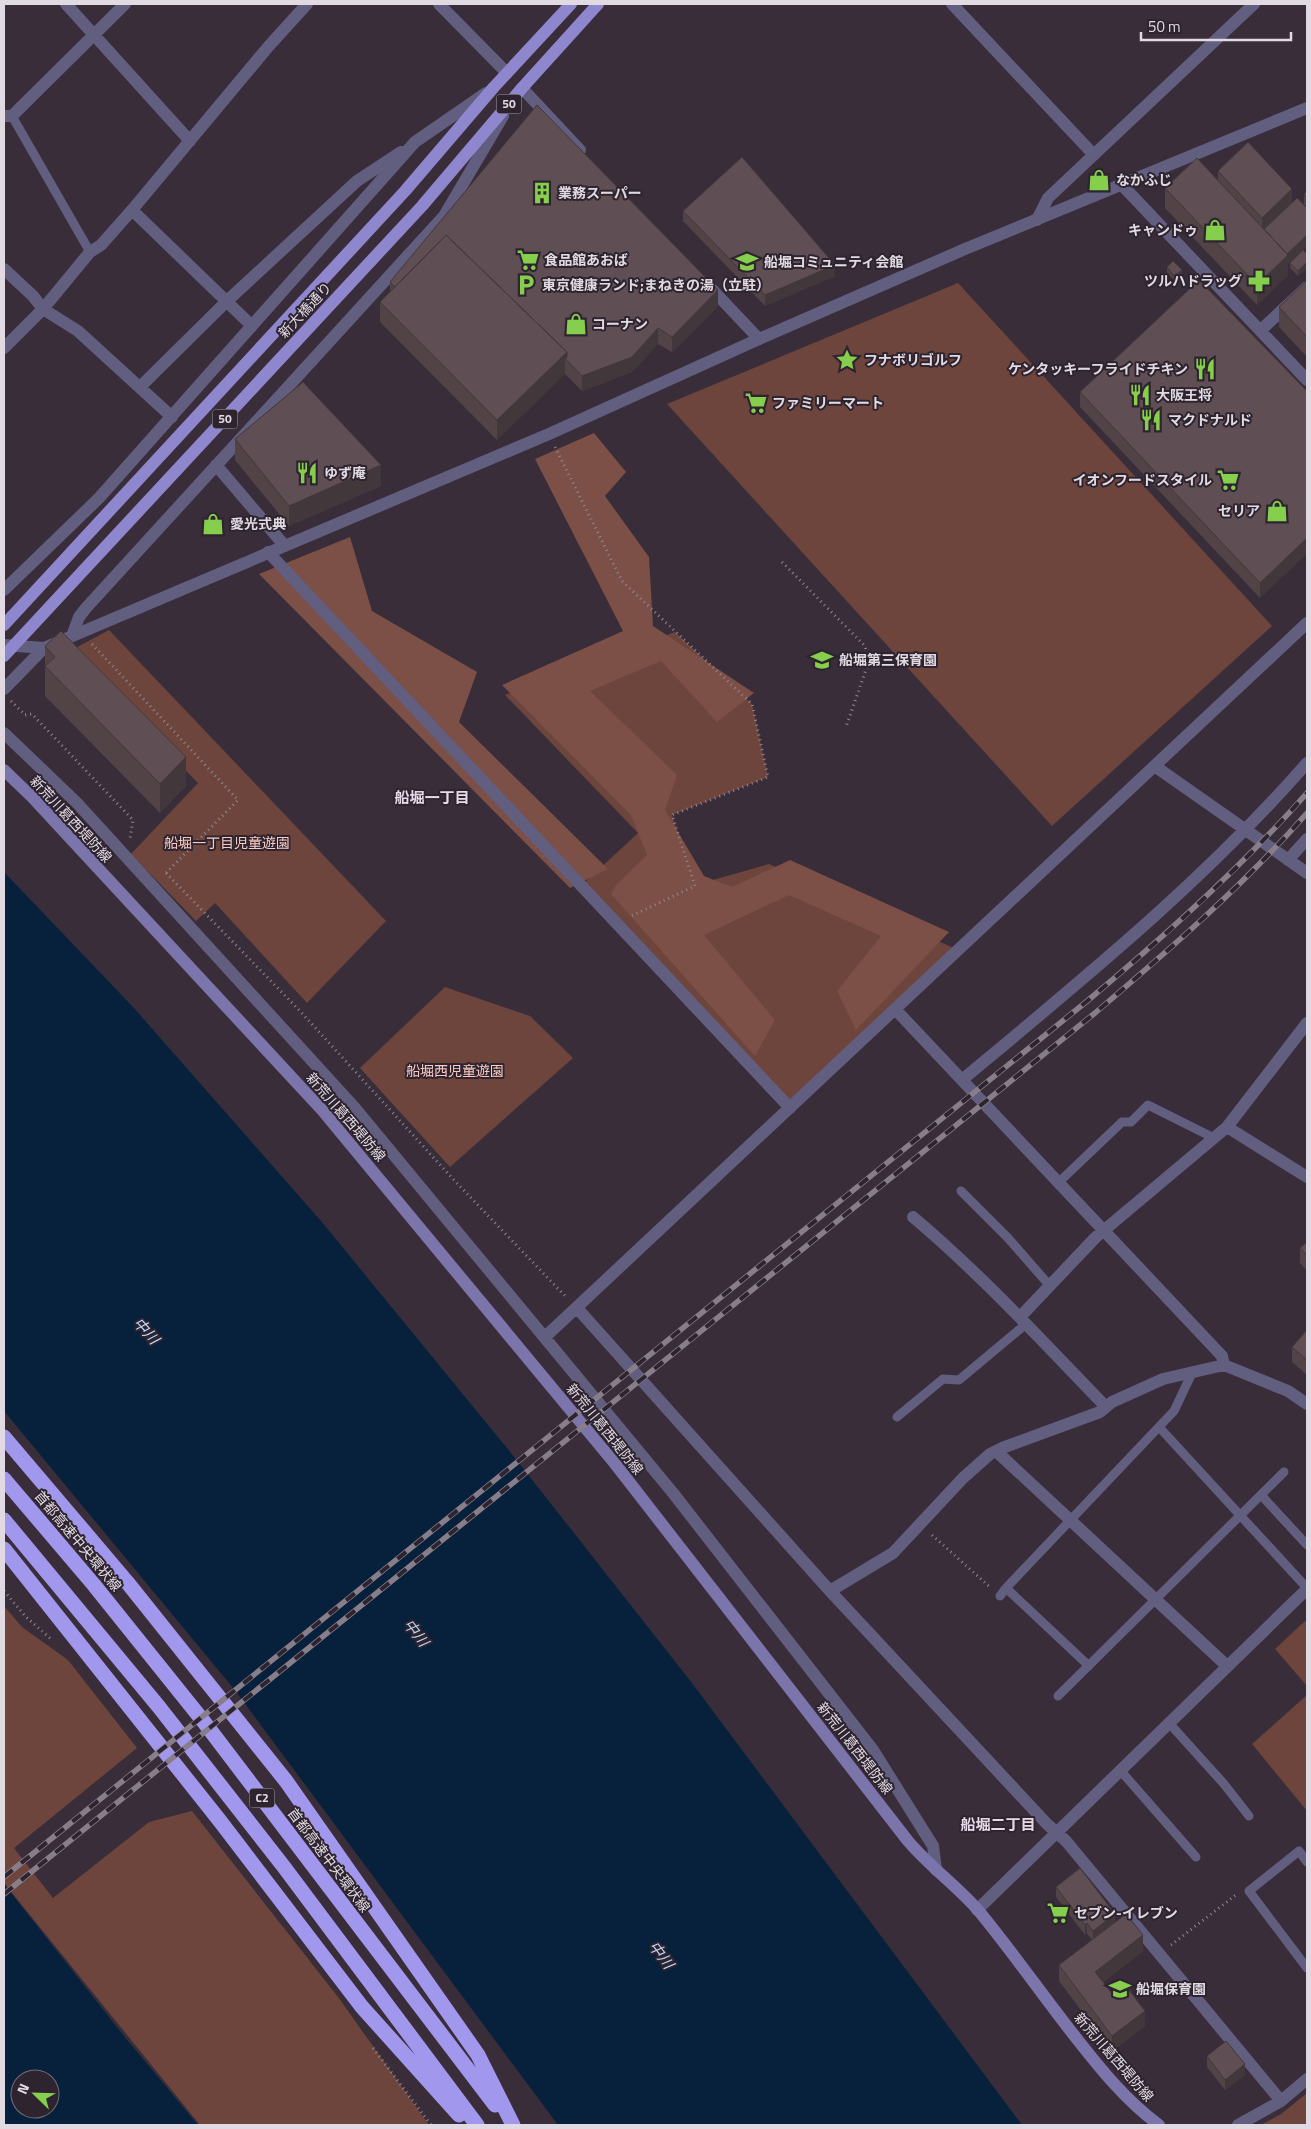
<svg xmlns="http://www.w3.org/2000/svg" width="1311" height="2129" viewBox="0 0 1311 2129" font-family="'Titillium Web','Noto Sans JP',sans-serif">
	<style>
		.green { fill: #6e453d }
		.forest { fill: #7c4f47 }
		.water { fill: #07213d; fill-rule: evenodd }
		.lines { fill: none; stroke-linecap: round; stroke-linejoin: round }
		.path { stroke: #918892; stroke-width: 3; stroke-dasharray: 1 4; stroke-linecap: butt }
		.service { stroke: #615e80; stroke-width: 9 }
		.minor { stroke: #615e80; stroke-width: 12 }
		.tertiary { stroke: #615e80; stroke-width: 12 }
		.secondary { stroke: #7b75ac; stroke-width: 12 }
		.primary { stroke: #8f87ce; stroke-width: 12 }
		.motorway { stroke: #a198ed; stroke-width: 15 }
		.rail-casing { stroke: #887e89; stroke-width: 5.5 }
		.rail { stroke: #2e242f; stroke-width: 4; stroke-dasharray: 11; stroke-linecap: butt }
		.wall { fill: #524347 }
		.shaded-wall { fill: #42373a }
		.building { fill: #5f4e53; stroke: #42373a }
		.labels { text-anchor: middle; stroke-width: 4; stroke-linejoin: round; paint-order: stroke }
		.shield { fill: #2e242f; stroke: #aba3ac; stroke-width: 1 }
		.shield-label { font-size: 12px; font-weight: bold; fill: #e1dae2 }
		.poi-label { font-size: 14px; font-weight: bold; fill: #e1dae2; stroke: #2e242f; text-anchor: start }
		.street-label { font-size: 14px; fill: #e1dae2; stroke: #2e242f }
		.park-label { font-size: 14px; fill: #facbc2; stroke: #2e242f }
		.neighbourhood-label { font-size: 15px; font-weight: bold; fill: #e7d9e8; stroke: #2e242f }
		.water-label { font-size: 15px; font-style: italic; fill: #bdd8fa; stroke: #2e242f }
	</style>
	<rect width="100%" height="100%" fill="#382d39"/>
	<path class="green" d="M958 283 1272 626 1052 826 667 404Z
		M109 630 386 921 307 1003 215 903 196 921 131 854 198 783 70 651Z
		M675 632 752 704 768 777 672 815 695 885 769 864 958 950 790 1108 581 886 638 833 505 695Z
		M445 987 530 1016 573 1058 450 1167 360 1068Z
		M4 1606 22 1627 68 1660 137 1748 14 1848 53 1898 149 1822 192 1811 338 1997 429 2125H200L4 1883Z
		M1305 1621 1307 1624V1686L1275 1649Z
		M1307 1695V1811L1252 1744Z
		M1307 2093V2125H1261L1281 2114Z"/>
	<path class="forest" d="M594 433 626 472 605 496 649 557 653 626 754 693 717 722 661 661 590 691 677 775 665 810 704 876 732 887 790 860 949 932 856 1030 837 991 881 936 789 895 704 935 775 1020 755 1056 611 894 617 884 647 855 631 815 502 685 623 631 535 459Z
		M350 537 372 611 477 672 459 722 608 869 570 888 259 574Z"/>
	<path class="water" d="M4 872 133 1007 321 1221 511 1453 692 1683 1022 2125H558L234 1689 4 1411Z
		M4 1884 128 2041 198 2125H4ZM20 2079H50V2109H20Z"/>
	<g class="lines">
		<path class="path" d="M555 447 622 581 752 704 768 777 672 815 695 886 631 916
			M782 562 865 646 869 661 846 727
			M92 644 238 800 166 873
			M11 701 25 715 32 714 133 820 130 839
			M166 873 300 1011 453 1179 566 1297
			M932 1535 991 1588
			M4 1591 26 1617 51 1639
			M1171 1945 1237 1894
			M373 2048 431 2125"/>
		<path class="service" d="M12 116 90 252
			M1058 1183 1122 1122H1131L1148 1105 1214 1138
			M961 1191 1008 1238 1050 1286
			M897 1417 943 1379 959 1380 1026 1324
			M1159 1427 1307 1588
			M1261 1495 1307 1545
			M1006 1588 1089 1666
			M1000 1596 1006 1588 1174 1411 1192 1373
			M1058 1696 1284 1472
			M1169 1723 1224 1784 1249 1816
			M1120 1770 1196 1857
			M1307 1862 1299 1851 1249 1891 1307 1968"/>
		<path class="minor" d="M66 4 190 141
			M439 4 507 73
			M952 4 1094 155
			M522 88 580 150
			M4 116H12L125 4
			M1122 185 1307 380
			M132 210 252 326
			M1037 220 1048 198 1254 4
			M4 269 33 296 43 309 78 331 172 417
			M707 284 759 339
			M1261 330 1307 287
			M4 348 43 309 90 252 101 245 132 210 268 47 307 4
			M140 387 227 301 357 181 401 152
			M216 465 284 545
			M268 552 790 1108
			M4 590 99 498 415 142 486 93
			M72 636 79 617 86 608 444 216 503 116
			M4 733 77 803 355 1108 673 1493 873 1750 933 1846 936 1870
			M1156 767 1307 873
			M1288 860 1307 839
			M895 1009 1222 1356 1224 1365
			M962 1080C1083 979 1202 883 1307 763
			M1227 1127 1307 1177
			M913 1217C982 1275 1043 1342 1106 1407
			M577 1308 830 1591 1047 1824 1066 1841 1281 2101
			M1020 1317 1096 1237 1227 1127 1307 1023
			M545 1337 1307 623
			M996 1451 1227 1666
			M830 1591 893 1553 963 1478 990 1454 1002 1448 1100 1412 1112 1402 1163 1379 1224 1365 1288 1391 1307 1404
			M977 1910 1307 1589
			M1238 2125 1281 2101 1307 2079"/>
		<path class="tertiary" d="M4 645 44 648
			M4 689 44 648 549 434 759 339 965 249 1307 108"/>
		<path class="secondary" d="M4 770 32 797 322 1110 616 1465 908 1841C929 1866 956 1885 978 1910 1011 1950 1041 1993 1073 2034 1099 2067 1125 2100 1159 2125"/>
		<path class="primary" d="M4 625 405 191 494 87 571 4
			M4 656 422 206 522 88 598 4"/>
		<path class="motorway" d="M4 1437 127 1582 286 1781 478 2055 513 2125
			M4 1479 94 1585 204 1722 495 2105
			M4 1520 159 1707 284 1867 477 2125
			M4 1549 220 1821 362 2007 459 2115"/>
		<g class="rail-casing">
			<path id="rail" d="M4 1877 1086 1002C1164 937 1240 869 1307 793
				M4 1894 1095 1013C1169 950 1243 886 1307 813"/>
		</g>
		<use href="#rail" class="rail"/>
	</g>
	<path class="wall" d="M1218 171 1292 202 1304 204V194L1307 191V246L1288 264V275L1257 305 1165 208V188L1218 181Z
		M683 211 835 276 765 306 683 221Z
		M1307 254V267L1298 276 1290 268V263Z
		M1167 267 1182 276 1174 281 1167 272Z
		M1307 280V357L1279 327V307Z
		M390 282 718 306 672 352 658 344 632 372 582 391 565 374 497 440 380 322V302L390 292Z
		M1307 391 1260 598 1080 407V392Z
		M235 439 381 486 289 526 235 460Z
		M45 646 186 786 160 813 45 696Z
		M1307 1242V1271L1300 1263V1248Z
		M1307 1320V1375L1292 1362V1347L1306 1331V1321Z
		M1056 1887 1115 1922 1143 1951 1103 1982 1117 2000 1145 2026 1112 2051 1059 1981V1965L1092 1940 1087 1934 1085 1935 1056 1897Z
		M1207 2056 1245 2075 1225 2090 1207 2067Z"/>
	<path class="shaded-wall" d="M1292 189V205L1262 233V218Z
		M1307 235V246L1288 264V275L1257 305V285Z
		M1307 262V267L1298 276V271Z
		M835 265V276L765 306V295Z
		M1182 270V276L1174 281V276Z
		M718 290V306L672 352V337Z
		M658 328V344L632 372 582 391V376Z
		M567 352V360L565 358V374L497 440V420Z
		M381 465V486L289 526V506Z
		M1307 538V554L1260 598V583Z
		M186 757V786L160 813V784Z
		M1115 1914V1924L1093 1941V1931Z
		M1087 1923V1934L1085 1935V1925Z
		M1143 1935V1951L1095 1987V1972Z
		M1145 2011V2026L1112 2051V2036Z
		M1245 2064V2075L1225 2090V2080Z"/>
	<path class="building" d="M537 105 718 290 672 337 658 328 632 357 582 376 565 358 567 357V352L446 235 395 287 390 282Z
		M1248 142 1292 189 1262 218 1218 171Z
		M742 157 835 265 765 295 683 211Z
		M1197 158 1288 255 1257 285 1165 188Z
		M1307 191V198L1304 194Z
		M1297 198 1307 208V235L1287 254 1264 229Z
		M446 235 567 352 497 420 380 302Z
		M1303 250 1307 254V262L1298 271 1290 263Z
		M1173 261 1182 270 1174 276 1167 267Z
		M1199 280 1307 391V538L1260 583 1080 392Z
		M1307 280V337L1279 307Z
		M303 382 381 465 289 506 235 439Z
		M61 631 186 757 160 784 45 666 55 657 45 646Z
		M1307 1242V1255L1300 1248Z
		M1307 1330V1360L1292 1347Z
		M1080 1868 1115 1914 1093 1931 1087 1923 1085 1925 1056 1887Z
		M1126 1914 1143 1935 1095 1972 1117 2000 1129 1990 1145 2011 1112 2036 1059 1965Z
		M1226 2041 1245 2064 1225 2080 1207 2056Z"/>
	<defs>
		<g id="shop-bare" transform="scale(1.725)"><path d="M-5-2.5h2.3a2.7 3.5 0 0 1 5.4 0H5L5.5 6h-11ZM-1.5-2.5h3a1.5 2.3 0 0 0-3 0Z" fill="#85cf4c" stroke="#2e242f" stroke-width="2.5" paint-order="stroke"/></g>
		<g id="building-bare" transform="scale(1.725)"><path d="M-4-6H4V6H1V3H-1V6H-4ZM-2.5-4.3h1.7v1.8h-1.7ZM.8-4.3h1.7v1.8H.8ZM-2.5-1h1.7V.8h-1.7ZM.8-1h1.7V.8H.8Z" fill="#85cf4c" stroke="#2e242f" stroke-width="2.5" paint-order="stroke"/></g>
		<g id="supermarket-bare" transform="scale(1.725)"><path d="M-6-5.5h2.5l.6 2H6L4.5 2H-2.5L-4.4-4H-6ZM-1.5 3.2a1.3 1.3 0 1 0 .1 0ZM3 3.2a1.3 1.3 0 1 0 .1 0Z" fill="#85cf4c" stroke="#2e242f" stroke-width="2.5" paint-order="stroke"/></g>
		<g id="school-bare" transform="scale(1.725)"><path d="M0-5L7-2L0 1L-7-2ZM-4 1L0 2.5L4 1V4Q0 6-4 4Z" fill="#85cf4c" stroke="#2e242f" stroke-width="2.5" paint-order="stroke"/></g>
		<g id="pharmacy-bare" transform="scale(1.725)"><path d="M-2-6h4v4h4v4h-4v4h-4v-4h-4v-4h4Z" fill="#85cf4c" stroke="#2e242f" stroke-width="2.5" paint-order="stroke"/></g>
		<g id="parking-bare" transform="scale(1.725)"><path d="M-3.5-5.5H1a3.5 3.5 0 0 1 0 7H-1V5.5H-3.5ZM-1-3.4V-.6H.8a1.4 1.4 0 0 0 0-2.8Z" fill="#85cf4c" stroke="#2e242f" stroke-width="2.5" paint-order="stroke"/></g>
		<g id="sight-bare" transform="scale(1.725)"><path d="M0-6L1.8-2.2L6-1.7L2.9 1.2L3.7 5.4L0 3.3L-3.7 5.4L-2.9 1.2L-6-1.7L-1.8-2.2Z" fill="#85cf4c" stroke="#2e242f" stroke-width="2.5" paint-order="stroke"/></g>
		<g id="restaurant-bare" transform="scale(1.725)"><path d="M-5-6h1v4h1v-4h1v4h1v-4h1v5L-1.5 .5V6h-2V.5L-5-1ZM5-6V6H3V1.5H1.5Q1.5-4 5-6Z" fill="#85cf4c" stroke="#2e242f" stroke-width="2.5" paint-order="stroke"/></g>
	</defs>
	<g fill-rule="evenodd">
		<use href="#shop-bare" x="1099" y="180"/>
		<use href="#building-bare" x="542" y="193"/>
		<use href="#shop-bare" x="1215" y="230"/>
		<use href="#supermarket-bare" x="528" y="260"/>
		<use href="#school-bare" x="747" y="262"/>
		<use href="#pharmacy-bare" x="1259" y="281"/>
		<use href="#parking-bare" x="526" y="285"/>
		<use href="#shop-bare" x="576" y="324"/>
		<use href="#sight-bare" x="847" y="360"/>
		<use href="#restaurant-bare" x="1205" y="369"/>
		<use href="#restaurant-bare" x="1140" y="395"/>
		<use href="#supermarket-bare" x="756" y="403"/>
		<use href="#restaurant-bare" x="1151" y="420"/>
		<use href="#restaurant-bare" x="307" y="473"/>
		<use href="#supermarket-bare" x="1228" y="480"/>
		<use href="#shop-bare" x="1277" y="511"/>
		<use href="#shop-bare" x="213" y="524"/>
		<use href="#school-bare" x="822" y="660"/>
		<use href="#supermarket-bare" x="1058" y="1913"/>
		<use href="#school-bare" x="1120" y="1989"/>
	</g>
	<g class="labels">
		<g class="shield">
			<rect x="496.5" y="94.5" width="25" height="19" rx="4"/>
			<rect x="212.5" y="409.5" width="25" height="19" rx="4"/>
			<rect x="249.5" y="1788.5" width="25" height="19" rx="4"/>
		</g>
		<g class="shield-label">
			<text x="509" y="108">50</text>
			<text x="225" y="423">50</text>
			<text x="262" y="1802">C2</text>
		</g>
		<g class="poi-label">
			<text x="1116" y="185">なかふじ</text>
			<text x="558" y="198">業務スーパー</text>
			<text x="1198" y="235" text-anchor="end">キャンドゥ</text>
			<text x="544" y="265">食品館あおば</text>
			<text x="764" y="267">船堀コミュニティ会館</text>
			<text x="1242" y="286" text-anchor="end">ツルハドラッグ</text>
			<text x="542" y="290">東京健康ランド;まねきの湯（立駐）</text>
			<text x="592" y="329">コーナン</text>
			<text x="864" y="365">フナボリゴルフ</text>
			<text x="1188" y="374" text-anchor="end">ケンタッキーフライドチキン</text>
			<text x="1156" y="400">大阪王将</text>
			<text x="772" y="408">ファミリーマート</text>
			<text x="1168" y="425">マクドナルド</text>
			<text x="324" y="478">ゆず庵</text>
			<text x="1212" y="485" text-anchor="end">イオンフードスタイル</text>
			<text x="1260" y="516" text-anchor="end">セリア</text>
			<text x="230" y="529">愛光式典</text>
			<text x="839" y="665">船堀第三保育園</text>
			<text x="1074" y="1918">セブン-イレブン</text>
			<text x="1136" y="1994">船堀保育園</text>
		</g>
		<g class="street-label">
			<text transform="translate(305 310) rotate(-47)" y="5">新大橋通り</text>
			<text transform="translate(71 819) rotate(47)" y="5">新荒川葛西堤防線</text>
			<text transform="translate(346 1117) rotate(49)" y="5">新荒川葛西堤防線</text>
			<text transform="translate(605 1429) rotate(51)" y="5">新荒川葛西堤防線</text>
			<text transform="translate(78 1541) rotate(50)" y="5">首都高速中央環状線</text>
			<text transform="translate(855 1748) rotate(52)" y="5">新荒川葛西堤防線</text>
			<text transform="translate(329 1860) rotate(53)" y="5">首都高速中央環状線</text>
			<text transform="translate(1114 2057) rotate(49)" y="5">新荒川葛西堤防線</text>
		</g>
		<g class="park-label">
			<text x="227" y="848">船堀一丁目児童遊園</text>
			<text x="455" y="1076">船堀西児童遊園</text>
		</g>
		<g class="neighbourhood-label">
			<text x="432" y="803">船堀一丁目</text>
			<text x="998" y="1830">船堀二丁目</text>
		</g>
		<g class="water-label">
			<text transform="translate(146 1331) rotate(48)" y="5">中川</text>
			<text transform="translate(416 1633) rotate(52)" y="5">中川</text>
			<text transform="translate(661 1955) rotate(53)" y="5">中川</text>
		</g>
	</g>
	<rect width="1311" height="2129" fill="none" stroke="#e1dae2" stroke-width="10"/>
	<g transform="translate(35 2094) rotate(293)"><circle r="24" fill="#2e242f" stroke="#766d77"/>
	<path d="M0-4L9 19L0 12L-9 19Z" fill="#85cf4c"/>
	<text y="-8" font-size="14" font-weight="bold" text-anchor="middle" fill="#e1dae2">N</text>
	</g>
	<path d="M1141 32v8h150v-8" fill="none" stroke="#e1dae2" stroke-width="2.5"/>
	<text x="1148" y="32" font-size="15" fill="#e1dae2" stroke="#2e242f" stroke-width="4" paint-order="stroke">50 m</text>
</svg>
